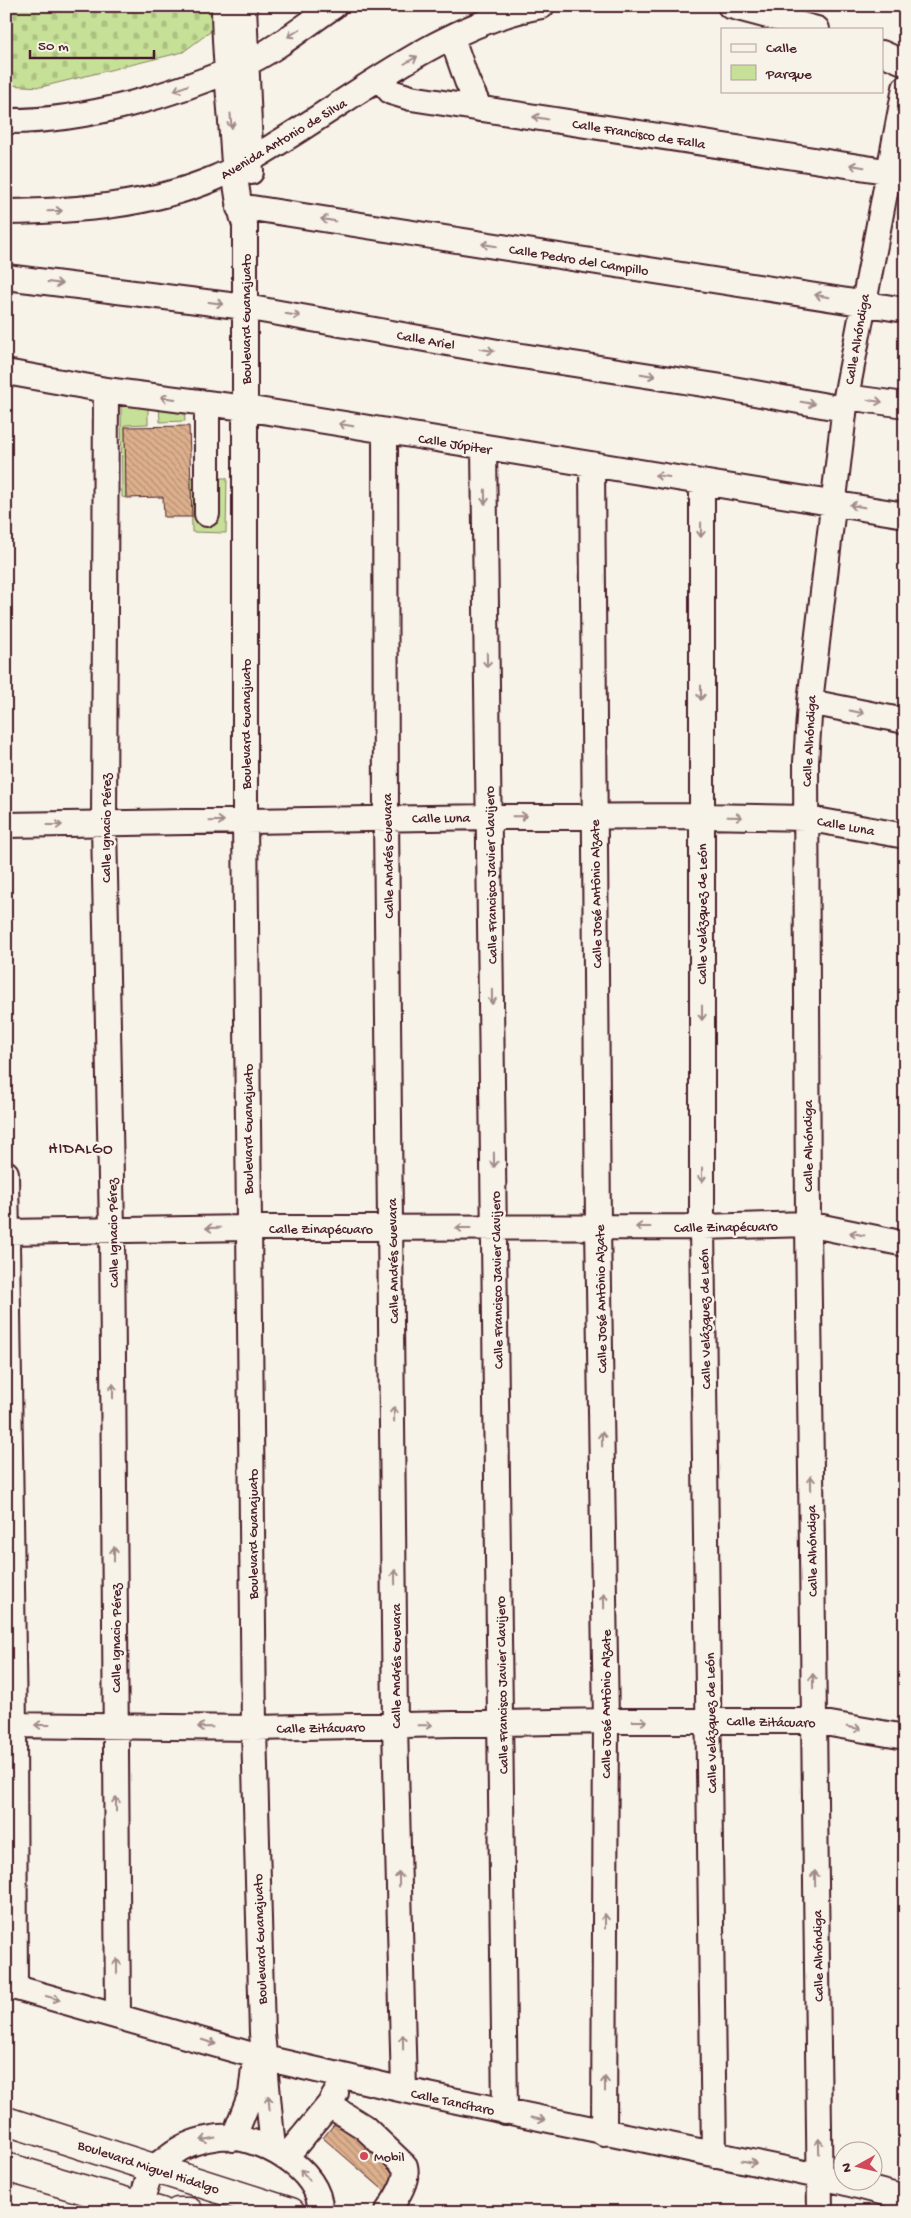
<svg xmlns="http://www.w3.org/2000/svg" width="911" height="2218" viewBox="0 0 911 2218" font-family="'Gochi Hand',sans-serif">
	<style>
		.green { fill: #c6e097; stroke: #888061 }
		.cemetery { fill: url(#cemetery-stones); stroke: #888061 }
		.building { fill: url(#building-back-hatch); stroke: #4a1f2b }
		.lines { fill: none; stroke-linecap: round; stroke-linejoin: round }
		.minor-casing { stroke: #4a1f2b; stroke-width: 28 }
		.major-casing { stroke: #4a1f2b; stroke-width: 31 }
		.minor { stroke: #f7f3e8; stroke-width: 24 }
		.major { stroke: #f7f3e8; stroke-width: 28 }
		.oneway { stroke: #a0898a }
		.poi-dot { fill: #d1495b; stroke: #f7f3e8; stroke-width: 2 }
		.labels { text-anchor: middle; stroke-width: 5; stroke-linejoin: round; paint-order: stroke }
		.street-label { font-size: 14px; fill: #4a1f2b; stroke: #f7f3e8 }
		.poi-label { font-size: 14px; fill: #4a1f2b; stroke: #f7f3e8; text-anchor: start }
		.quarter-label { font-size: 16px; letter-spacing: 1px; fill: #4a1f2b; stroke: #f7f3e8 }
	</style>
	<defs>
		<pattern id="cemetery-stones" width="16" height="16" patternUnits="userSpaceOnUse" patternTransform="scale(1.25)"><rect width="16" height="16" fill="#c6e097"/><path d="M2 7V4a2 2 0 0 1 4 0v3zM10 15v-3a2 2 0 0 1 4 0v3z" fill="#acc082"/></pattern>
		<pattern id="building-back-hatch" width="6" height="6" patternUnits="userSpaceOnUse" patternTransform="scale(1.25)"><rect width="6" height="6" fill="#ddb08d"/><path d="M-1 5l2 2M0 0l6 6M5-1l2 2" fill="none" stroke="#b58f73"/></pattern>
	</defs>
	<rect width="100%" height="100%" fill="#f7f3e8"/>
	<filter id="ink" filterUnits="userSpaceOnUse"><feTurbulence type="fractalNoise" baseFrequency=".02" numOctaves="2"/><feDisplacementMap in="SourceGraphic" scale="10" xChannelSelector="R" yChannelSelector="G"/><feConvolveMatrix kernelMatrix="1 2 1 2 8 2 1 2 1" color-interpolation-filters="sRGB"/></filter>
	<g filter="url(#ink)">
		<path class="green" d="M121 400 148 404V424L125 425 126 498 122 497Z
			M159 406 184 410 185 421 160 422Z
			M191 478H227L226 533 192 532Z"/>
		<path class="cemetery" d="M6 6H214V29L183 52 41 87 6 85Z"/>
		<path class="building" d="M189 426 192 517H164L163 497 126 498 125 427Z
			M340 2117 405 2174 388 2194 323 2138Z"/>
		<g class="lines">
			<g class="minor-casing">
				<path id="minor" d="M224 6C224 45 228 83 231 122 234 156 234 193 245 225V820L254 1728 262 2033 273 2149
					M244 6 251 172
					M730 6 817 29
					M452 38 467 81 480 109
					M882 53 905 63
					M380 79 391 92 411 98 905 174
					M6 121C85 122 173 95 245 64 274 51 307 24 334 6
					M239 208H252L905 310
					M6 212C77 211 149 206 215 178 237 169 257 156 278 143 359 94 447 22 542 6
					M6 277 245 307 509 354 716 386 844 409
					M6 372 106 390 245 408 905 515
					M106 390 104 825 112 1229 118 2015
					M846 397 905 405
					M385 432 386 818 395 1725 404 2090
					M484 448 505 2112
					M592 466 598 1226 606 1721 604 2133
					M702 482V1227L714 2155
					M207 514V403
					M810 702 905 721
					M6 825 490 817 701 816 805 818 905 836
					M6 1173 14 1725 15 1988
					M6 1232 248 1228 702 1227 808 1224 905 1244
					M6 1725 254 1728 606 1721H813L905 1737
					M6 1985 256 2056 404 2090 819 2176 905 2198
					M329 2105 364 2127 405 2166C409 2181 395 2200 387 2212
					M233 2139 251 2094 255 2059
					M285 2158 329 2105 336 2093
					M139 2212C143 2199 146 2179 154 2168 157 2164 165 2160 169 2156 183 2145 201 2139 219 2137 256 2134 323 2169 320 2212
					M820 2212 808 1224 806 762 810 702 846 397 905 88"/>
			</g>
			<g class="major-casing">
				<path id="major" d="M6 2121 291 2212
					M6 2167 161 2212
					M178 2212H189"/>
			</g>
			<use href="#minor" class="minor"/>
			<use href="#major" class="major"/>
		</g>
		<defs><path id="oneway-shaft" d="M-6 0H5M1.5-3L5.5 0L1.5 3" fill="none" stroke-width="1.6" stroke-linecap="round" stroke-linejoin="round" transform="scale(1.25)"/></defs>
		<g class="oneway">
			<use href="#oneway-shaft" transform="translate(294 33) rotate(147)"/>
			<use href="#oneway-shaft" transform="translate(411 60) rotate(-30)"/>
			<use href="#oneway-shaft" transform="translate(181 88) rotate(158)"/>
			<use href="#oneway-shaft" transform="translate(540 118) rotate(-171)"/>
			<use href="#oneway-shaft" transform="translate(231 121) rotate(86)"/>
			<use href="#oneway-shaft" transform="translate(857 166) rotate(-171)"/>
			<use href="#oneway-shaft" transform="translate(55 211) rotate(-2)"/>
			<use href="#oneway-shaft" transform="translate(328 220) rotate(-171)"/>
			<use href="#oneway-shaft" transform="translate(489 245) rotate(-171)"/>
			<use href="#oneway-shaft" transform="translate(55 283) rotate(7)"/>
			<use href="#oneway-shaft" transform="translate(822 296) rotate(-171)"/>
			<use href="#oneway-shaft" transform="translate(216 303) rotate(7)"/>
			<use href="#oneway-shaft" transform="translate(293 315) rotate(10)"/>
			<use href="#oneway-shaft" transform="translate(487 350) rotate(10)"/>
			<use href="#oneway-shaft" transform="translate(648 375) rotate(9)"/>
			<use href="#oneway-shaft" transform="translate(168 398) rotate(-173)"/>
			<use href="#oneway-shaft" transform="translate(875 401) rotate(8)"/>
			<use href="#oneway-shaft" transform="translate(808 403) rotate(9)"/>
			<use href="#oneway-shaft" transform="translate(346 425) rotate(-170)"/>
			<use href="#oneway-shaft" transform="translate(662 476) rotate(-172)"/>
			<use href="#oneway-shaft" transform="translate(485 497) rotate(89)"/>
			<use href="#oneway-shaft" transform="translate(857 506) rotate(-170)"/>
			<use href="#oneway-shaft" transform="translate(701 530) rotate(91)"/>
			<use href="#oneway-shaft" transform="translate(487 660) rotate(89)"/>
			<use href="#oneway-shaft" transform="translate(701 693) rotate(90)"/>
			<use href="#oneway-shaft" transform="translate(857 712) rotate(12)"/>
			<use href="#oneway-shaft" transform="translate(520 816) rotate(-1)"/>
			<use href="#oneway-shaft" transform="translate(735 817) rotate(1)"/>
			<use href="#oneway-shaft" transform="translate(217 821) rotate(-2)"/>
			<use href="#oneway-shaft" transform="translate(55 825)"/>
			<use href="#oneway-shaft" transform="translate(492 997) rotate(89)"/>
			<use href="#oneway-shaft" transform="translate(702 1013) rotate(90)"/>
			<use href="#oneway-shaft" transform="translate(494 1160) rotate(89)"/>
			<use href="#oneway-shaft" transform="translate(702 1175) rotate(90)"/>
			<use href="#oneway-shaft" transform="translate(643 1227) rotate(-180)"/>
			<use href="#oneway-shaft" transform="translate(213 1228) rotate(179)"/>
			<use href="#oneway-shaft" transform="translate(463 1228) rotate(-180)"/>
			<use href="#oneway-shaft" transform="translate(857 1234) rotate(-169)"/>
			<use href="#oneway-shaft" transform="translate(113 1391) rotate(-90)"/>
			<use href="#oneway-shaft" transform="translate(394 1414) rotate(-91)"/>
			<use href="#oneway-shaft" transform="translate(602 1439) rotate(-91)"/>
			<use href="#oneway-shaft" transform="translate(811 1483) rotate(-91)"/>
			<use href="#oneway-shaft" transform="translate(114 1554) rotate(-90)"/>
			<use href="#oneway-shaft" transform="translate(395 1577) rotate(-91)"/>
			<use href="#oneway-shaft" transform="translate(604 1601) rotate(-91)"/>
			<use href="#oneway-shaft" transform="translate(813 1681) rotate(-91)"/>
			<use href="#oneway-shaft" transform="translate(640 1721)"/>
			<use href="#oneway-shaft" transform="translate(42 1725) rotate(-180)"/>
			<use href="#oneway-shaft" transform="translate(425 1725) rotate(-1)"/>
			<use href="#oneway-shaft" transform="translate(205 1727) rotate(-179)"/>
			<use href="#oneway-shaft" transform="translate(854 1728) rotate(10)"/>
			<use href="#oneway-shaft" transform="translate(116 1804) rotate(-90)"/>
			<use href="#oneway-shaft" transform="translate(815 1878) rotate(-91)"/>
			<use href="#oneway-shaft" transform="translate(399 1879) rotate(-91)"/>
			<use href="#oneway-shaft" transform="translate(605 1921) rotate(-90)"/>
			<use href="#oneway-shaft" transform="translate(117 1966) rotate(-90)"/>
			<use href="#oneway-shaft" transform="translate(53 1998) rotate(15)"/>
			<use href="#oneway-shaft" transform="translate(209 2042) rotate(17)"/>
			<use href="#oneway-shaft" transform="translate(403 2042) rotate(-91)"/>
			<use href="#oneway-shaft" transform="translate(605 2084) rotate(-90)"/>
			<use href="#oneway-shaft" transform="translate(269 2103) rotate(-95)"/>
			<use href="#oneway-shaft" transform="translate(538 2119) rotate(12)"/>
			<use href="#oneway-shaft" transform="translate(208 2139) rotate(169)"/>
			<use href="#oneway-shaft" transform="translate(819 2146) rotate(-91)"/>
			<use href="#oneway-shaft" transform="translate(749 2162) rotate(11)"/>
			<use href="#oneway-shaft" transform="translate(305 2175) rotate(-131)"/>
		</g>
	</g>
	<circle class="poi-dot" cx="364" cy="2156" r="5"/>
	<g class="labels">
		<g class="street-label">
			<text transform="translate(639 133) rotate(9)" y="5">Calle Francisco de Falla</text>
			<text transform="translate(283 138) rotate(-31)" y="5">Avenida Antonio de Silva</text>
			<text transform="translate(579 259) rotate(9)" y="5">Calle Pedro del Campillo</text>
			<text transform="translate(245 319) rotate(-90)" y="5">Boulevard Guanajuato</text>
			<text transform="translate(426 339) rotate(10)" y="5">Calle Ariel</text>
			<text transform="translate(856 339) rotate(-80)" y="5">Calle Alhóndiga</text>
			<text transform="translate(455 443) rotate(9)" y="5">Calle Júpiter</text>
			<text transform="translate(245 724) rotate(-90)" y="5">Boulevard Guanajuato</text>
			<text transform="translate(808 741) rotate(-87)" y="5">Calle Alhóndiga</text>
			<text transform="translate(441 817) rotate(-1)" y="5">Calle Luna</text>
			<text transform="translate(846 825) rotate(10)" y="5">Calle Luna</text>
			<text transform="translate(105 828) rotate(-90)" y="5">Calle Ignacio Pérez</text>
			<text transform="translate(387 856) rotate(-91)" y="5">Calle Andrés Guevara</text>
			<text transform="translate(490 875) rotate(-91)" y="5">Calle Francisco Javier Clavijero</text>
			<text transform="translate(595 894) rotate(-91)" y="5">Calle José Antônio Alzate</text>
			<text transform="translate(701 914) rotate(-90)" y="5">Calle Velázquez de León</text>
			<text transform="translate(247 1129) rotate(-90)" y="5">Boulevard Guanajuato</text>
			<text transform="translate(807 1146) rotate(-90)" y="5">Calle Alhóndiga</text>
			<text transform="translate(726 1226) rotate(-1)" y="5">Calle Zinapécuaro</text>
			<text x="321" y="1233">Calle Zinapécuaro</text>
			<text transform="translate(112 1233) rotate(-91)" y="5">Calle Ignacio Pérez</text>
			<text transform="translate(392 1261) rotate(-91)" y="5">Calle Andrés Guevara</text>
			<text transform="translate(496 1280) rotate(-91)" y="5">Calle Francisco Javier Clavijero</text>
			<text transform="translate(600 1299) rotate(-91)" y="5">Calle José Antônio Alzate</text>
			<text transform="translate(704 1319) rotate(-91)" y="5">Calle Velázquez de León</text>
			<text transform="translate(252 1534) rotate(-90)" y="5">Boulevard Guanajuato</text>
			<text transform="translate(811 1551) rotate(-91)" y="5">Calle Alhóndiga</text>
			<text transform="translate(115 1638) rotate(-90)" y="5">Calle Ignacio Pérez</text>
			<text transform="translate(395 1666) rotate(-90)" y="5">Calle Andrés Guevara</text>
			<text transform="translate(501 1685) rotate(-91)" y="5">Calle Francisco Javier Clavijero</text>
			<text transform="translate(605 1704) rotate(-90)" y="5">Calle José Antônio Alzate</text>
			<text transform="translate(771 1721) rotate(1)" y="5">Calle Zitácuaro</text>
			<text transform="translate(710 1723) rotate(-91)" y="5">Calle Velázquez de León</text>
			<text transform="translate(321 1727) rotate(-1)" y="5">Calle Zitácuaro</text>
			<text transform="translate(259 1939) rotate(-92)" y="5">Boulevard Guanajuato</text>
			<text transform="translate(817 1956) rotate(-91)" y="5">Calle Alhóndiga</text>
			<text transform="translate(453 2101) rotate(12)" y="5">Calle Tancítaro</text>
			<text transform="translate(149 2166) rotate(18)" y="5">Boulevard Miguel Hidalgo</text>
		</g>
		<g class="poi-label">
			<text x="374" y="2161">Mobil</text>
		</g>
		<g class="quarter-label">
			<text x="81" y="1153">HIDALGO</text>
		</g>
	</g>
	<rect width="911" height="2218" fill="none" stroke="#f7f3e8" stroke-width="25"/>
	<rect x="12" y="12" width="886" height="2193" fill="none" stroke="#4a1f2b" stroke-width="2" filter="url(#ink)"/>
	<rect x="721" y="28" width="162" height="65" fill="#f7f3e8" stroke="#b29e9c"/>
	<rect x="731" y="44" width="25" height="8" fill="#f7f3e8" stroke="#b29e9c"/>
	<text x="766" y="52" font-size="15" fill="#4a1f2b">Calle</text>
	<rect x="731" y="65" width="25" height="15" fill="#c6e097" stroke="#b29e9c"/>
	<text x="766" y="78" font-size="15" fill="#4a1f2b">Parque</text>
	<g transform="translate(858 2166) rotate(262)"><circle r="24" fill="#f7f3e8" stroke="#b29e9c"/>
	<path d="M0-4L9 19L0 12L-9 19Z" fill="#d1495b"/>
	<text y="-8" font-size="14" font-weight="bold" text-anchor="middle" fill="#4a1f2b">N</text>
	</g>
	<path d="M30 50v8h124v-8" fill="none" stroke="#4a1f2b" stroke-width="2.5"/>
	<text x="38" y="50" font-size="15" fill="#4a1f2b" stroke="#f7f3e8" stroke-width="4" paint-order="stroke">50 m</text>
</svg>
